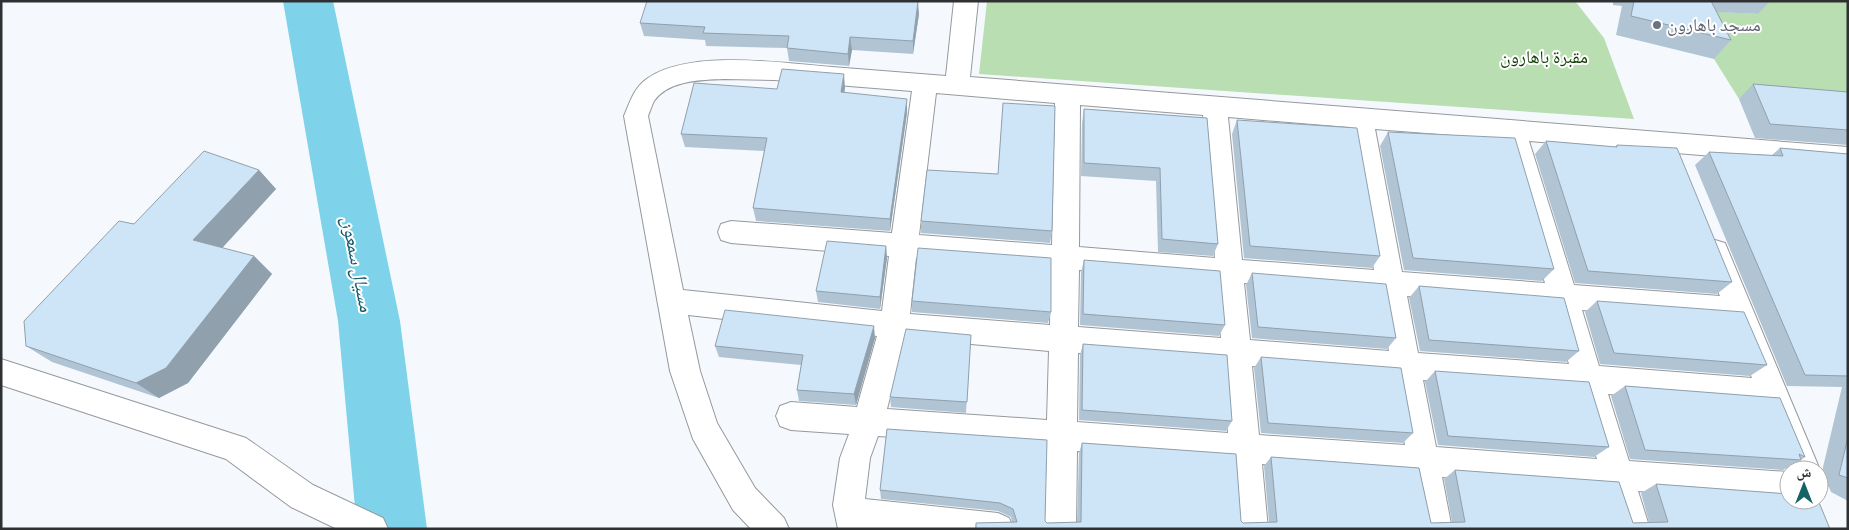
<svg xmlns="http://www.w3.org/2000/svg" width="1849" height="530" viewBox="0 0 1849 530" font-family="'PT Sans Narrow','Noto Naskh Arabic',sans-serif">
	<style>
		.green { fill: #b9deb1 }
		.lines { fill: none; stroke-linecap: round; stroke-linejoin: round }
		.river { fill: #7ed3ea; fill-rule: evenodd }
		.street-casing { stroke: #95999c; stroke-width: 2 }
		.street { fill: #fff; fill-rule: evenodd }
		.wall { fill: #b1c4d4 }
		.shaded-wall { fill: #90a0ad }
		.building { fill: #cee4f7; stroke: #90a0ad }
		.worship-dot { fill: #6b7280; stroke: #fff; stroke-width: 2 }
		.labels { text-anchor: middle; stroke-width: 4; stroke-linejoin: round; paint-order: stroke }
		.worship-label { font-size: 18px; fill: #5b616d; stroke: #fff; text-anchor: start }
		.park-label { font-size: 18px; fill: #123d06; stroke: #fff }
		.water-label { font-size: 19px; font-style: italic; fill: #155b6c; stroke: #fff }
	</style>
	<rect width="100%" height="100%" fill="#f5f9fd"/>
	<path class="green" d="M987 1H1575L1604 38 1634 119 979 74Z
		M1753 1H1848V107L1739 99 1714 59 1690 10 1757 14Z"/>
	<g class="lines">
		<path class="river" d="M283 1H333L400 321 427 529H357L338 321Z"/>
		<g class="street-casing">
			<path id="street" d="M954 1H978L970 77 1848 147V167L1529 141 1574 285 1720 296 1701 251 1705 243 1715 240 1725 243 1820 470 1819 473V470H1790L1764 406 1608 394 1629 461 1789 472V500H1794L1789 502 1638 491 1650 529H1618L1606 489 1442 477 1452 529H1420L1410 475 1262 464 1268 529H1236L1231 462 1077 451 1076 529H1044L1046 448 878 436 870 458 865 499 998 513 1009 518 1014 529H838L833 505 840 458 849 434 791 430 780 426 776 416 780 406 791 402 857 407 877 336 688 315 700 371 717 423 755 488 784 518 789 529H751L733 510 693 439 670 371 624 116C630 102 634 87 648 78 691 49 782 63 832 67 870 70 908 73 946 76ZM724 79 774 80 912 91 892 233 731 221 721 224 718 232 721 240 731 243 889 256 882 311 683 290 648 116C650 111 652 105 654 101 669 80 701 80 724 79ZM936 93 1055 103 1052 245 919 235ZM1080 105 1203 115 1215 258 1079 247ZM1228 117 1349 127 1374 270 1242 260ZM1375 129 1503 139 1545 283 1402 272ZM916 258 1051 268 1050 325 910 314ZM1079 270 1216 281 1221 338 1078 327ZM1244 283 1379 294 1389 351 1250 340ZM1407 296 1553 308 1569 364 1418 353ZM1582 310 1730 322 1752 378 1599 366ZM905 338 1049 351 1047 420 887 409ZM1078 353 1223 364 1228 433 1077 422ZM1252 366 1393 377 1405 445 1259 435ZM1423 380 1577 391 1597 459 1436 447Z
				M1 359 246 438 313 485 383 518 388 529H337L291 507 226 459 1 385Z"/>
		</g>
		<use href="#street" class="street"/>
	</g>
	<path class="wall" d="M1613 1H1770L1758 14 1717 12 1731 40 1714 59 1616 35 1622 6 1613 5Z
		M919 14 913 54 852 50 849 66 789 61 787 48 706 46 705 40 644 36 640 23Z
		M1753 84 1848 92V145L1755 138 1739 99Z
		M845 88 844 93 907 113 890 231 756 221 753 208 764 151 685 147 681 134 777 89Z
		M1003 103 1052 231 1050 243 921 233V221L998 174Z
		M1084 109 1207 118 1218 244 1213 256 1158 252 1156 181 1081 176 1082 123Z
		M1237 120 1380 256 1372 268 1244 258 1232 134Z
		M1388 132 1554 269 1542 281 1404 270 1380 146Z
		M1546 141 1615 147 1617 145 1732 282 1717 294 1575 283 1535 154Z
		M1780 148 1848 154V501L1831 492 1829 487 1819 484 1842 387 1787 386 1695 165 1709 152 1772 155Z
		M259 170 276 189 222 248 254 256 272 274 188 383 159 398 52 362 26 346Z
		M886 246 887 258 880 309 818 302 816 291Z
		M1084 260 1225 325 1219 336 1080 325 1081 272Z
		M1252 273 1396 338 1387 349 1252 338 1246 285Z
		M1419 286 1579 351 1566 362 1420 351 1409 298Z
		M912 301 1051 312 1048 323 912 312Z
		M1597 301 1767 365 1750 376 1600 364 1585 312Z
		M971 335 966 413 891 407 890 397Z
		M875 338 856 405 799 401 797 390 801 365 719 357 715 346Z
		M1083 344 1232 421 1226 431 1079 420 1080 355Z
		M1261 357 1413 433 1403 443 1261 433 1254 368Z
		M1435 371 1609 447 1594 457 1438 445 1425 382Z
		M1625 386 1780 398 1805 457 1801 460 1783 470 1630 459 1611 396Z
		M887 429 1047 440 1045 521 1047 523 1077 522 1079 453 1082 443 1236 454 1241 521 1243 523 1269 522 1264 466 1271 457 1419 468 1431 523 1452 522 1444 479 1455 470 1619 482 1633 523 1649 522 1641 493 1656 484 1789 494V500H1818L1830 529H975L976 523 1012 522 1011 517 998 511 881 499 880 490Z"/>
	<path class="shaded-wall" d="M918 1 919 14 913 54V41Z
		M850 37 852 50 849 66 848 54Z
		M844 74 845 88 842 106 841 92Z
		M907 99V113L890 231V219Z
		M259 170 276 189 213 258 193 240Z
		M886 246 887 258 880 309V297Z
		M254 256 272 274 188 383 159 398 136 383Z
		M874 326 875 338 856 405 854 394Z"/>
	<path class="building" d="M647 1H918L913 41 850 37 848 54 787 48 789 36 703 33 705 27 640 23Z
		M1634 1H1711L1731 40 1631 16Z
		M782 69 844 74 841 92 907 99 890 219 753 208 767 138 681 134 694 83 777 89Z
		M1753 84 1848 92V130L1770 124Z
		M1003 103 1055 106 1052 231 921 221 927 170 998 174Z
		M1084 109 1207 118 1218 244 1162 239 1160 168 1084 163Z
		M1237 120 1357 128 1380 256 1250 246Z
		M1388 132 1515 138 1554 269 1413 258Z
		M1546 141 1617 147V145L1677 148 1732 282 1588 271Z
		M1780 148 1848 154V376L1805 375 1709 152 1783 156Z
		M204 151 259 170 193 240 254 256 166 368 136 383 26 346 24 321 119 221 134 224Z
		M827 241 886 246 880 297 816 291Z
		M918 248 1051 258V312L912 301Z
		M1084 260 1220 271 1225 325 1083 314Z
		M1252 273 1386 284 1396 338 1258 327Z
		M1419 286 1564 298 1579 351 1429 340Z
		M1597 301 1744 312 1767 365 1614 353Z
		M725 310 874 326 854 394 797 390 803 355 715 346Z
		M906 329 971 335 967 402 890 397Z
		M1083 344 1227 355 1232 421 1082 410Z
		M1261 357 1401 368 1413 433 1268 423Z
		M1435 371 1589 382 1609 447 1448 436Z
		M1625 386 1780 398 1805 457 1799 454 1801 460 1645 450Z
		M887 429 1047 440 1045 521 1047 523 1081 522 1082 443 1236 454 1241 521 1243 523 1277 522 1271 457 1419 468 1431 523 1465 522 1455 470 1619 482 1633 523 1668 522 1656 484 1789 494V500H1818L1830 529H976V523L1017 522 1013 509 1000 503 880 490Z
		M1848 437V478L1839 475Z"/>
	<circle class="worship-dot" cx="1657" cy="25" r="5"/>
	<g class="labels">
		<g class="worship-label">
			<text x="1667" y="31">مسجد باهارون</text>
		</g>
		<g class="park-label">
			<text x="1544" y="63">مقبرة باهارون</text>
		</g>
		<g class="water-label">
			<text transform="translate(358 264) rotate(79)" y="7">مسيال سمعون</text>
		</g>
	</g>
	<rect width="1849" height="530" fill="none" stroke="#2f3032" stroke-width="5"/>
	<g transform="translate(1804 485)"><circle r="24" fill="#ffffff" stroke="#acacad"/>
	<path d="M0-4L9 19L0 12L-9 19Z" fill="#156465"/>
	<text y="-8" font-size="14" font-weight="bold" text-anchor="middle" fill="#2f3032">ش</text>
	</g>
</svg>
